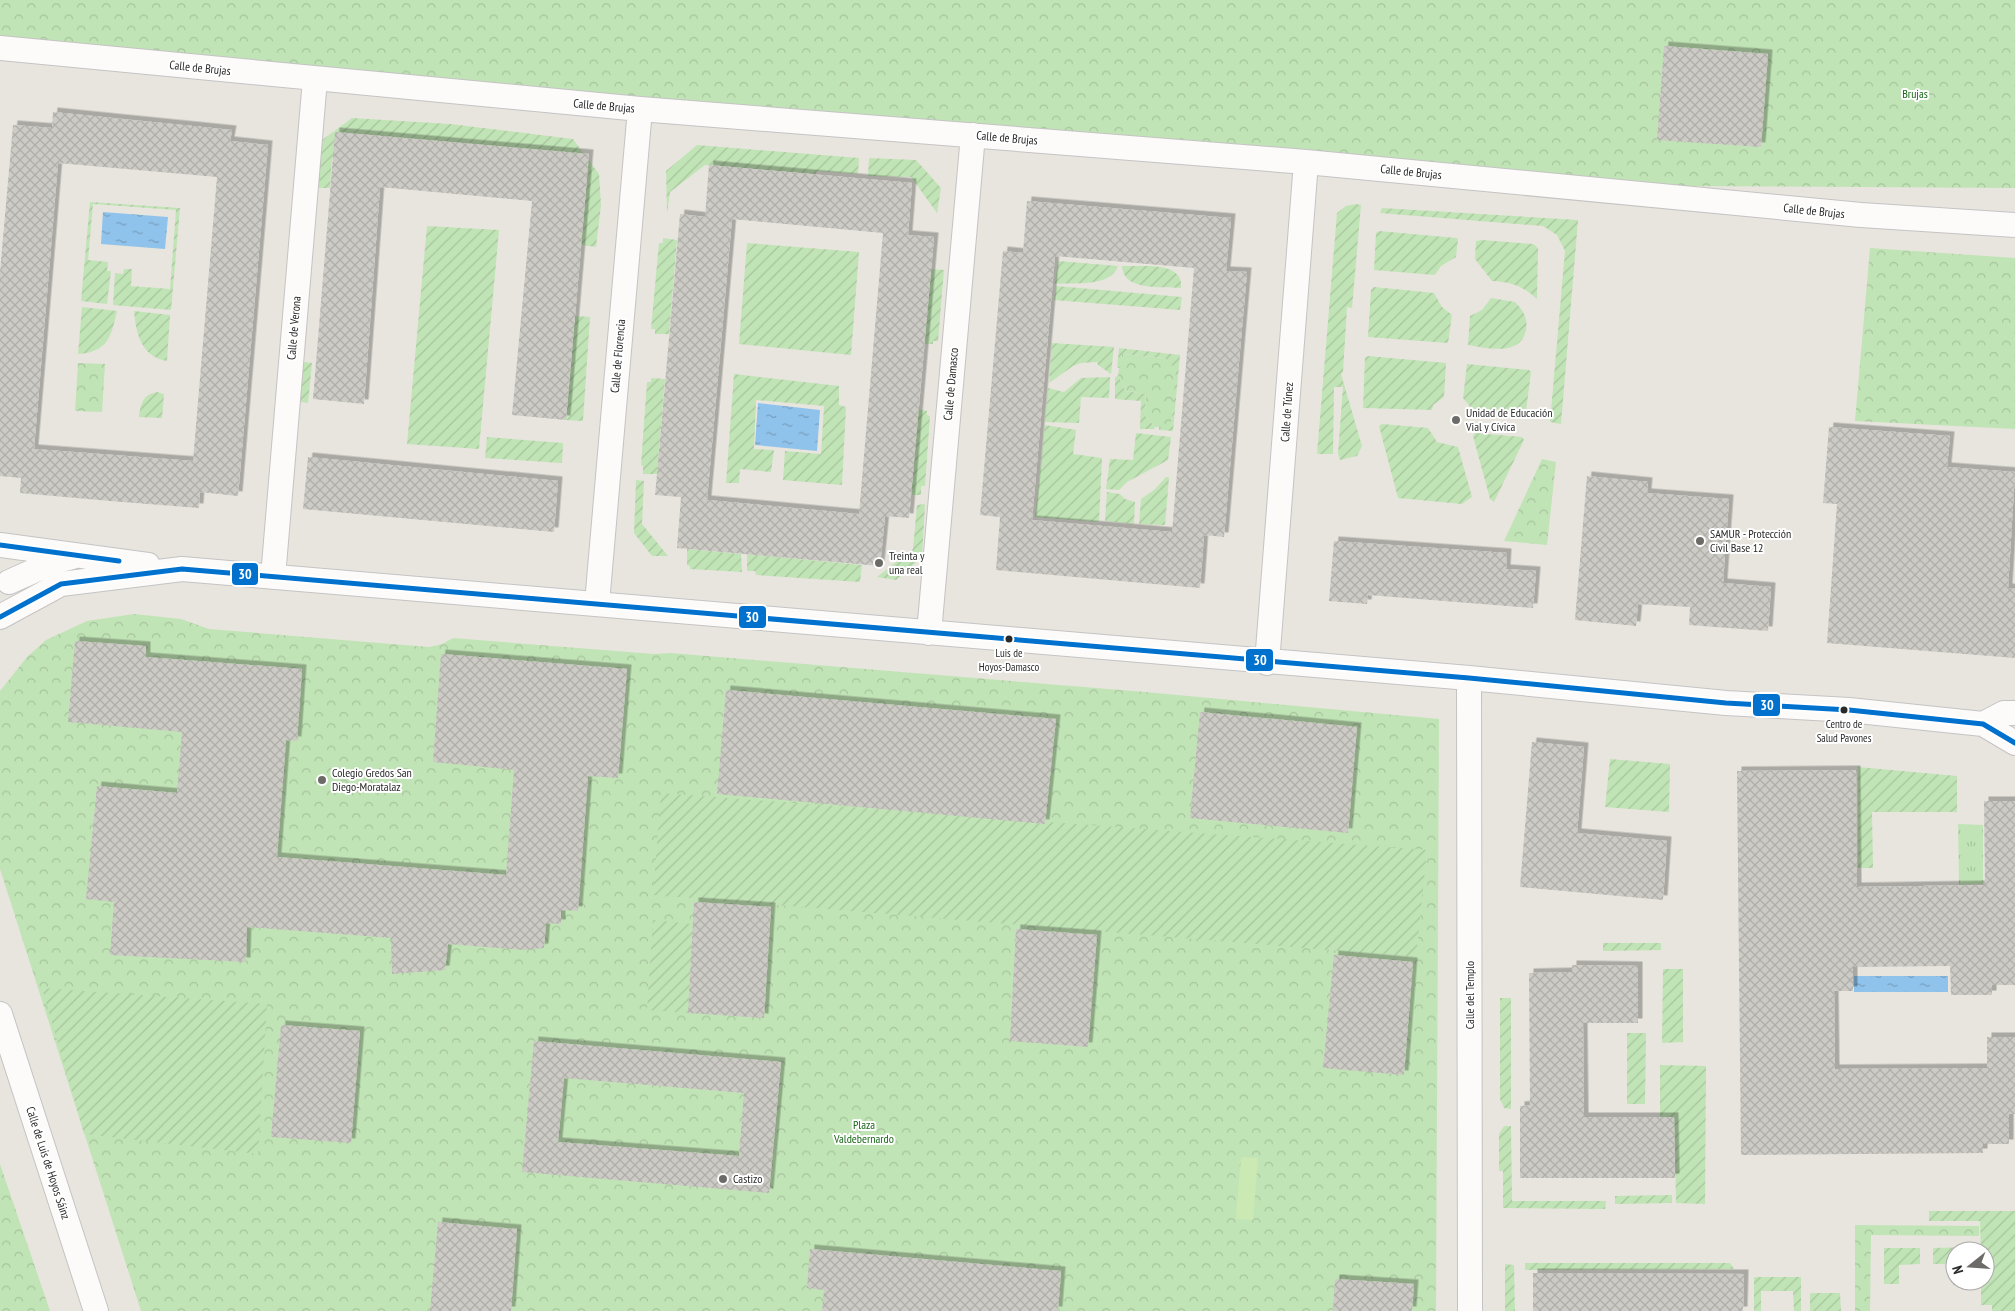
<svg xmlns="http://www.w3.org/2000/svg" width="2015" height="1311" viewBox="0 0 2015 1311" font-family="'PT Sans Narrow',sans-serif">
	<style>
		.grass { fill: url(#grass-tufts) }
		.park { fill: url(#park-crowns) }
		.garden { fill: url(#garden-furrows) }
		.pitch { fill: #cbe9b3 }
		.water { fill: url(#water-ripples) }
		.building { fill: url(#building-cross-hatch); fill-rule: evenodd; filter: url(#shadow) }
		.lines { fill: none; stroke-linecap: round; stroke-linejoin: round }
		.street-casing { stroke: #c5c3c4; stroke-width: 26 }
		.street { stroke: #fcfbfa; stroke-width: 24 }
		.bus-1-casing { stroke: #fff; stroke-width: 9 }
		.bus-1 { stroke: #0072ce; stroke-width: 5 }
		.poi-dot { fill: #6c6b68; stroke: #fff; stroke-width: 2 }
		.bus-dot { fill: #292929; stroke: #fff; stroke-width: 2 }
		.labels { text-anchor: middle; stroke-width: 4; stroke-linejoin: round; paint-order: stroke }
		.bus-label { font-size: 11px; fill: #292929; stroke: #fff }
		.street-label { font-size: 12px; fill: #292929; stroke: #fff }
		.park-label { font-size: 12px; fill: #196718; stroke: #fff }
		.poi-label { font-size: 12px; fill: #292929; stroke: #fff; text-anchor: start }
		.line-badge { stroke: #fff; stroke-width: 2 }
		.badge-label { font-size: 14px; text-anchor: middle; font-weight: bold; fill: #fff }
	</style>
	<defs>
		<pattern id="grass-tufts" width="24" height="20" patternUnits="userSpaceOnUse" patternTransform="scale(1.25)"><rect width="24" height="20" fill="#c1e4b6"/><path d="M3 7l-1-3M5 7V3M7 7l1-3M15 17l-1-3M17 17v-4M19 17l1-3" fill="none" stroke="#a6c49c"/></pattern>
		<pattern id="park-crowns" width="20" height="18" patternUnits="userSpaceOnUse" patternTransform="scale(1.25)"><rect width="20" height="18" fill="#c1e4b6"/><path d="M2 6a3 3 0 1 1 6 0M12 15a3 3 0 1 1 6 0" fill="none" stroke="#a6c49c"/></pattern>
		<pattern id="garden-furrows" width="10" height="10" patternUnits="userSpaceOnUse" patternTransform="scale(1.25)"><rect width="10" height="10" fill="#c1e4b6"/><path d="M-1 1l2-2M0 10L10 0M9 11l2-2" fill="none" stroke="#a6c49c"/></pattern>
		<pattern id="water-ripples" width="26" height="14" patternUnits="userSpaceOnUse" patternTransform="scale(1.25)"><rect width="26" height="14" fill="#90c3eb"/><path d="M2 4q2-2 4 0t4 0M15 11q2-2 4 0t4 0" fill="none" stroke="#769ebe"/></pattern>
		<pattern id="building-cross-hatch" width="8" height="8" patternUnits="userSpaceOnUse" patternTransform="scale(1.25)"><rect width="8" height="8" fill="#cdcbc5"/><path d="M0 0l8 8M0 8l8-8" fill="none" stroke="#b0aea9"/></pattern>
		<filter id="shadow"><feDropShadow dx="4.5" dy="-4.5" stdDeviation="0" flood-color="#0004"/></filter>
	</defs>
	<rect width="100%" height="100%" fill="#e8e5de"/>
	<path class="grass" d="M1958 824 1983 825V884L1959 885Z"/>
	<path class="park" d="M0 0H2015V188L1679 186 0 42Z
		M1870 248 2015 258V429L1855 421Z
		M1122 354 1165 358 1177 370 1171 427H1155L1145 416 1146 394 1125 391 1118 375Z
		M78 363 105 364 102 412 75 411Z
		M1542 459 1556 462 1547 545 1504 541Z
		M134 614 181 619 209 629 429 647 442 644 453 638 654 654 671 653 1145 692 1439 719 1436 1311H141L0 869V691L27 657 46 640 87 621Z
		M0 1164 50 1311H0Z
		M1855 1225 1979 1226V1236L1871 1235 1870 1311H1855Z"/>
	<path class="garden" d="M352 118 450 124 573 139 599 174 601 205 596 247 581 245 587 181 563 152 358 134 332 159 330 188H312L314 146Z
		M697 145 859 158 858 174 817 171 816 174 705 165 670 192 667 214 666 171Z
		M869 158 916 160 941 188 937 213 911 177 868 176Z
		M90 202 180 208 171 310 113 305 115 273 123 274 124 269H132L131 286 170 289 176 210 93 204 88 260 108 262 107 271H111L107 304 81 301Z
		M1356 204 1361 205 1352 308 1347 307 1343 372 1341 374 1362 446 1357 456 1340 460 1338 453 1343 387H1334L1333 454H1317L1337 213 1346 206Z
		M1382 208 1578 220 1561 424 1550 422 1565 251 1557 235 1543 226 1380 213Z
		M427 226 499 230 479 449 407 444Z
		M1379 231 1456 238 1458 239 1456 257 1441 266 1435 275 1374 270 1376 233Z
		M663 238 677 240 669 334H655V329H651L659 243H663Z
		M1482 240 1533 244 1538 248 1537 299C1523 286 1511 282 1492 281L1475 259 1476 241Z
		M747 243 859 252 851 355 739 344Z
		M1058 261 1118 266C1110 288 1075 282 1055 284Z
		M1122 266C1141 267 1184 260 1181 288 1163 286 1123 292 1122 266Z
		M931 269 944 270 938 341H933V344H924Z
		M1056 286 1182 297 1180 310 1054 300Z
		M1374 287 1434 293 1442 307 1452 315 1448 343 1368 337 1371 290Z
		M1491 298 1515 302C1523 310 1528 318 1526 330 1521 357 1486 348 1468 345L1470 316 1482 310Z
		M82 307 117 311C111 337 108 352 78 354Z
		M134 311 170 315 167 361C141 357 136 333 134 311Z
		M575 316 590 317 583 421 566 420Z
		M1052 343 1114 347 1111 374 1098 365 1097 362 1081 363 1073 366 1049 383Z
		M1119 348 1180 355 1173 431 1159 430V427H1171L1176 370 1165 358 1122 354 1120 368H1117Z
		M1368 356 1446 363 1444 397 1433 405 1432 410 1363 408 1365 358Z
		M296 361 312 363 308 403 292 401Z
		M1467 364 1529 370 1531 372 1525 419 1477 415 1463 398Z
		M734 374 839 386V405L846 407 842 485 783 480 785 451 821 454 824 406 756 400 754 449 774 450 771 472 740 469 739 483H726Z
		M1118 375 1125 391 1146 394 1145 416 1155 427 1154 429H1140L1141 401 1115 399V378Z
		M1110 377 1109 398 1081 397 1079 423 1045 422 1048 388 1064 392 1081 378Z
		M651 378 665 379 657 474H643V466L641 465 647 382H651Z
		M157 392 164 394 162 418 139 417C141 404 142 395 157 392Z
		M918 409 927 411V415L930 416 925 486H921V495H911Z
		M1382 424 1428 428 1437 442 1458 447 1472 497 1462 504 1398 498 1379 426Z
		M1045 425 1076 430 1073 454 1102 458 1099 522 1035 517Z
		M1136 433 1171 437 1168 460 1127 482 1119 490 1106 489 1110 459 1133 460Z
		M1475 433 1522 437 1524 440 1494 502 1490 499 1473 436Z
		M487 437 563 443 562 463 485 458Z
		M1166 477H1169L1165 525 1139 524 1141 499 1154 490Z
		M636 480 644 481 642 524 668 556H652L634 533Z
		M1107 492 1120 494 1125 499 1135 502 1134 524 1105 521Z
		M925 504 922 557 896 580 877 577 913 549 917 505Z
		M687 549 741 554 742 572 690 569V566L687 565Z
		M747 554 862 565 860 582 756 575 755 571H747Z
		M1610 759 1670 764 1669 812 1605 807Z
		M1858 767 1957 776V812H1872L1873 868H1858Z
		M661 793 1427 850 1416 957 653 895Z
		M653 920 692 924V938L709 939 690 976 688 1013 647 1010Z
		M1603 943H1661V950L1603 951Z
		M1663 969H1683V1042L1662 1043Z
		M42 988 267 1004 258 1154 84 1134Z
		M1500 998H1511V1109L1504 1108 1500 1099Z
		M1627 1033H1646L1645 1104H1627Z
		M1660 1065 1706 1066 1705 1204 1676 1203 1674 1117H1660Z
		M1504 1126H1511L1512 1201H1606L1605 1209 1503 1208V1171H1499V1134Z
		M1672 1195V1203L1615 1204V1196Z
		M1929 1211H2015V1311H1992V1305H1981V1281H1985V1251H1981L1980 1221H1929Z
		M1969 1247 1970 1251H1955V1281H1970V1285H1953V1264H1933V1248Z
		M1884 1248H1920V1264L1899 1265V1284H1884Z
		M1525 1263H1730L1734 1269 1525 1270Z
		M1505 1264 1514 1265 1515 1311H1505Z
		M1754 1277H1801V1311H1794L1793 1291H1761V1311H1754Z
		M1810 1293H1840L1841 1311H1810Z"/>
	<path class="pitch" d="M1241 1157 1258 1158 1253 1220 1236 1219Z"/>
	<path class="water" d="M103 212 168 217 165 249 101 244Z
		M758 403 820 410 817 451 755 445Z
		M1854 976H1948V992H1854Z"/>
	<path class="building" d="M1664 46 1768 54 1761 147 1657 140Z
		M53 112 232 130 230 141 268 145 238 496 200 492 199 508 110 501 20 493 21 478 0 476V272L13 125 52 128ZM58 163 217 177 193 461 34 449Z
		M335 132 589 154 566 420 512 415 532 201 380 187 364 404 313 399Z
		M709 165 912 183 908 235 934 237 909 518 885 516 880 566 677 548 681 497 655 495 657 474 680 214 705 217ZM732 219 883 233 859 514 707 500Z
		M1027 201 1231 218 1226 271 1247 272 1241 339 1224 537 1204 535 1200 588 996 570 1000 517 980 515 1003 251 1023 253ZM1055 256 1194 268 1172 532 1032 520Z
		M1829 427 1950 436 1947 467 2015 472 2008 588 2015 589V658L1827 643 1837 504 1823 503Z
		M308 457 558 481 554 532 303 509Z
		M1587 476 1648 482 1647 493 1729 499 1723 583 1771 587 1768 631 1689 625 1690 607 1638 604 1636 626 1575 620Z
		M1334 541 1507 553 1506 569 1536 571 1533 608 1368 595 1367 604 1329 601Z
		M75 641 146 646V657L302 669 297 741 286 740 277 857 506 875 514 770 433 762 441 654 627 669 618 778 588 776 578 911 561 910V924L546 923 544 948 523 950 448 944 445 970 392 974 391 938 247 927 246 962 110 955 114 902 86 899 97 786 177 793 182 732 68 722Z
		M726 690 1056 719 1045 824 717 794Z
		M1200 712 1357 727 1348 833 1190 818Z
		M1532 742 1584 747 1577 833 1667 841 1663 900 1520 887Z
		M1856 770 1857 887 1985 885 1984 801H2015V985H1992V995H1951L1950 966 1853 967V991H1834L1835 1069 1987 1068V1037H2015V1114H2009V1144H1983V1153L1741 1155 1737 771Z
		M694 902 771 907 764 1018 688 1013Z
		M1016 929 1097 935 1088 1047 1010 1041Z
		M1334 955 1413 962 1404 1075 1323 1068Z
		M1572 965 1638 966V1023H1583L1584 1117H1674L1675 1178H1520V1106L1530 1105 1529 973 1572 972Z
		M281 1025 360 1031 351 1143 271 1137Z
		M534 1041 781 1062 769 1193 522 1172ZM564 1078 744 1093 739 1156 558 1142Z
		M438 1222 517 1229 511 1311H430Z
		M810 1249 1061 1271 1058 1311H822L824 1290 807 1288Z
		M1533 1273 1744 1274 1743 1311H1533Z
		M1335 1279 1414 1284 1412 1311H1333Z"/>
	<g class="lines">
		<g class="street-casing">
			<path id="street" d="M0 48 640 109 1306 162 1861 215 2015 225
				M0 545 148 565
				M273 577 315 79
				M9 582 56 561 72 557
				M597 603 640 109
				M0 617 61 584 182 569 1469 678 1726 703 1849 710 1983 724 2015 743
				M929 633 973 135
				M1267 663 1306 162
				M1469 678 1470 1311
				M1983 724 2004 713H2015
				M0 1014 96 1311"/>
		</g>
		<use href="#street" class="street"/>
		<g class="bus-1-casing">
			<path id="bus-1" d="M0 545 119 561
				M0 617 61 584 182 569 1469 678 1726 703 1849 710 1983 724 2015 743"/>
		</g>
		<use href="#bus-1" class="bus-1"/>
	</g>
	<g class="poi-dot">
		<circle cx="1456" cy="420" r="5"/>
		<circle cx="1700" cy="541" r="5"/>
		<circle cx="879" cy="563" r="5"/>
		<circle cx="322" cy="780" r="5"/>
		<circle cx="723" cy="1179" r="5"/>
	</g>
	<g class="bus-dot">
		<circle cx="1009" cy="639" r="4.5"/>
		<circle cx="1844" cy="710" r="4.5"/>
	</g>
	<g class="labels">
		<g class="bus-label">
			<text x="1009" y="657">Luis de<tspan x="1009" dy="14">Hoyos-Damasco</tspan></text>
			<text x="1844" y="728">Centro de<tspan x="1844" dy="14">Salud Pavones</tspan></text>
		</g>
		<g class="street-label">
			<text transform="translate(200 68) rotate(6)" y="4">Calle de Brujas</text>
			<text transform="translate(604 106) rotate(5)" y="4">Calle de Brujas</text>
			<text transform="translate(1007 138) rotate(5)" y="4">Calle de Brujas</text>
			<text transform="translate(1411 172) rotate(6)" y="4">Calle de Brujas</text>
			<text transform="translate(1814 211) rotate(6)" y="4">Calle de Brujas</text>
			<text transform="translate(294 328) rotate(-85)" y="4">Calle de Verona</text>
			<text transform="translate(618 356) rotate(-85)" y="4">Calle de Florencia</text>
			<text transform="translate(951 384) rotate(-85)" y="4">Calle de Damasco</text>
			<text transform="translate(1287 412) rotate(-86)" y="4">Calle de Túnez</text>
			<text transform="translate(1470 995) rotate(-90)" y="4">Calle del Templo</text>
			<text transform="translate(48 1163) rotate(72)" y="4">Calle de Luis de Hoyos Sáinz</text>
		</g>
		<g class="park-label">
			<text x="1915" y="98">Brujas</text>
			<text x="864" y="1129">Plaza<tspan x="864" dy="14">Valdebernardo</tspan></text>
		</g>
		<g class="poi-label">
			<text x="1466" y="417">Unidad de Educación<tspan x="1466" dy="14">Vial y Cívica</tspan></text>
			<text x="1710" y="538">SAMUR - Protección<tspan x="1710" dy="14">Civil Base 12</tspan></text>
			<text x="889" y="560">Treinta y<tspan x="889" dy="14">una real</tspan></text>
			<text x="332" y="777">Colegio Gredos San<tspan x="332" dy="14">Diego-Moratalaz</tspan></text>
			<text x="733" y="1183">Castizo</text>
		</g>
	</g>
	<g class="line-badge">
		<rect x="231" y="562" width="28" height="24" rx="5" fill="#0072ce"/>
		<rect x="738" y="605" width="29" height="24" rx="5" fill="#0072ce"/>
		<rect x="1245" y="648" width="29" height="24" rx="5" fill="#0072ce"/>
		<rect x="1752" y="693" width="29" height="24" rx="5" fill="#0072ce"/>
	</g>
	<g class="badge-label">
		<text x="245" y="579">30</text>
		<text x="752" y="622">30</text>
		<text x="1260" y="665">30</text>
		<text x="1767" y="710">30</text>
	</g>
	<g transform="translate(1970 1266) rotate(253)"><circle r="24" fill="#ffffff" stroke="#a9a9a9"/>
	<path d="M0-4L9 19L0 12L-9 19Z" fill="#6c6b68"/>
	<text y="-8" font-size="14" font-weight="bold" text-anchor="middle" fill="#292929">N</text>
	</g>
</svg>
